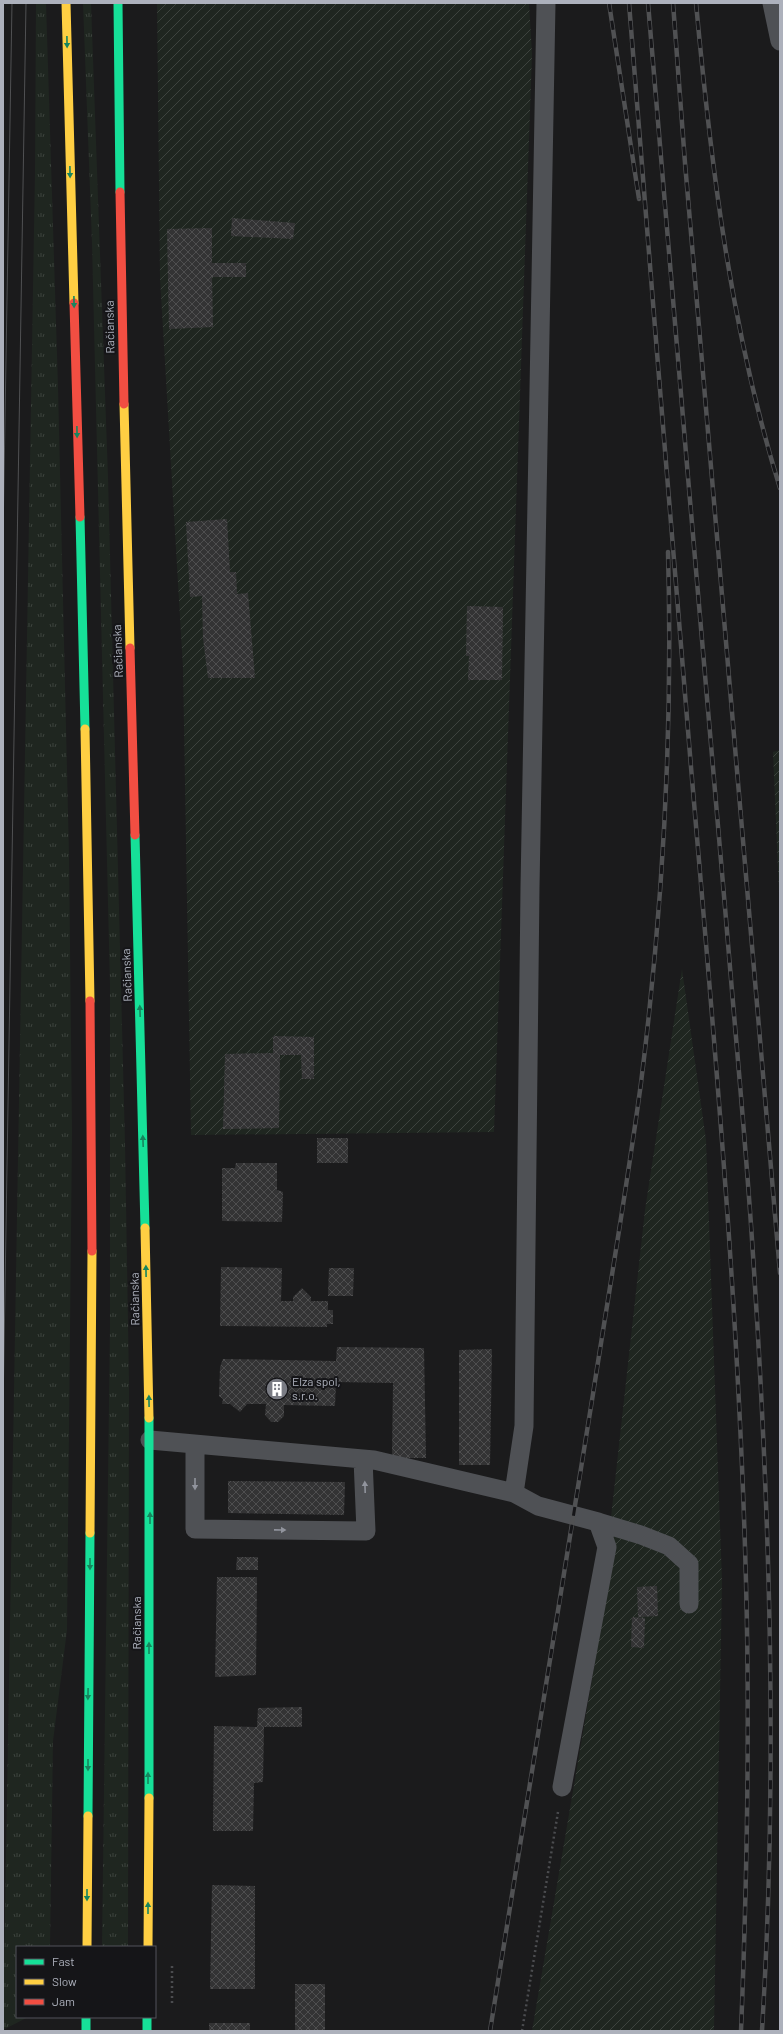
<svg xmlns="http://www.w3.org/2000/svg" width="783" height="2034" viewBox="0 0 783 2034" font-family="Barlow,sans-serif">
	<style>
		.grass { fill: url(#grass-tufts) }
		.garden { fill: url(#garden-furrows) }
		.building { fill: url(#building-cross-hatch) }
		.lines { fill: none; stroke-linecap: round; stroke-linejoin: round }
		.path { stroke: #4b4c4f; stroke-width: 2.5; stroke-dasharray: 2 3; stroke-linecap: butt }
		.lane { stroke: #4f5155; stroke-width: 19 }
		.fast { stroke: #16e098; stroke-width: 9 }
		.slow { stroke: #ffcf43; stroke-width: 9 }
		.jam { stroke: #f24e42; stroke-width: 9 }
		.tram { stroke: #505153; stroke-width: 1 }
		.rail-casing { stroke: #505153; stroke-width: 4.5 }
		.rail { stroke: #151518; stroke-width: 3; stroke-dasharray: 9; stroke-linecap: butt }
		.oneway { fill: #16855e }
		.oneway2 { fill: #91949d }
		.labels { text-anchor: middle; stroke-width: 4; stroke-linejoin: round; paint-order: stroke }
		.street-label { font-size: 12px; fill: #adb1bc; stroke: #151518 }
		.poi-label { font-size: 12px; fill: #adb1bc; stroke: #151518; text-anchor: start }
	</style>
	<defs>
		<pattern id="grass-tufts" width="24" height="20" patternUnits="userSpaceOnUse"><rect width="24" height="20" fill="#1f2620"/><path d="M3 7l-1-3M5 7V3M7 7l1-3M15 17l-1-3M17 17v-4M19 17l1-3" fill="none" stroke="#3d433e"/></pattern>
		<pattern id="garden-furrows" width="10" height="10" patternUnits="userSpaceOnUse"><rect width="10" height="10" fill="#1f2620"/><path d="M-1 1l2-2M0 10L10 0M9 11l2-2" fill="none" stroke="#3d433e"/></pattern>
		<pattern id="building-cross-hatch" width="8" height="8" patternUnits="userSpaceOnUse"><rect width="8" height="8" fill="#333334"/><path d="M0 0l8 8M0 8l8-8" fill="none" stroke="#4e4e4f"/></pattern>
	</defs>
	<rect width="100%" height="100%" fill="#1b1b1c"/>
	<path class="grass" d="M36 3H46L58 387 69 856 72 1131 67 1630 53 1741 50 1947H17V2017H28L3 2030 35 173Z
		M83 3H91L108 477 125 1144 129 1383 128 1947H102L110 1326V985L92 243Z"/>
	<path class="garden" d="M157 3H529L532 54 494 1132 191 1135 183 668 160 278Z
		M780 750V916L773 752Z
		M682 969 706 1140 722 1581 714 2031H532L595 1662 645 1210Z"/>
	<path class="building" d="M232 218 295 223 293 239 231 236Z
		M212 228V263H246V277H212L213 327 169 329 167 229Z
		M227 519 230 572H236L237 594 248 593 255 678H208L203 638 202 596 190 597 186 522Z
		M467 606 503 607 502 680H468L469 656H466Z
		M273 1036 314 1037V1079H302L301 1055H280L279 1128 223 1129 225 1054 273 1053Z
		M317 1138H348V1163H317Z
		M236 1163H277V1190L283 1192 282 1222 222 1221V1168H235Z
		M221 1267 282 1268 281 1301H293V1297L302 1288 311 1297V1301H328V1310H333V1324H327V1327L220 1326Z
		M329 1268H354L353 1296H328Z
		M337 1347 424 1348 426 1458H392L393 1383 336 1382 335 1406 284 1405V1416L278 1422H271L265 1415 266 1404H247L240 1412 230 1404H222L223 1399 219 1396 220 1367 223 1359 336 1361Z
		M492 1349 490 1465H459V1350Z
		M228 1481 345 1482 344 1515 228 1513Z
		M237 1557H258V1570H236Z
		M217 1577H257L256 1675 215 1677Z
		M657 1586 658 1616 638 1617 637 1587Z
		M632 1617 645 1618 644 1648 631 1647Z
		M302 1707V1727H264L263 1782 254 1783 253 1831H213L214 1726 257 1727 258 1708Z
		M212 1885 255 1886V1989H210Z
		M295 1984H325V2031H295Z
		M209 2023H250V2031H209Z"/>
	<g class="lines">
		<path class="path" d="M172 2003V1964
			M522 2031 558 1812"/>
		<path class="lane" d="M772 3 780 41
			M150 1440 374 1460 514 1493 538 1506 598 1522 607 1547 562 1787
			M195 1445V1529L366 1531 363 1459
			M514 1493 524 1426 530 887 546 3
			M598 1522 641 1535 669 1546 689 1564V1604"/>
		<path class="fast" d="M118 3 120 192
			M80 517 85 729
			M135 835 145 1228
			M149 1798V1418
			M88 1816 90 1533
			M86 2017V2031
			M147 2017V2031"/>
		<path class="slow" d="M66 3 74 303
			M124 404 130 648
			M85 729 90 1001
			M145 1228 149 1418
			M90 1533 92 1251
			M87 1947 88 1816
			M148 1947 149 1798"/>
		<path class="jam" d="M120 192 124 404
			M74 303 80 517
			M130 648 135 835
			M90 1001 92 1251"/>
		<path class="tram" d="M3 538 12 3
			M3 1412 26 3"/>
		<g class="rail-casing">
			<path id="rail" d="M609 3 639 199
				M629 3C649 258 670 512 691 767 714 1038 739 1309 746 1582 750 1732 747 1881 741 2031
				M648 3C673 308 700 614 726 919 735 1031 746 1143 753 1255 770 1514 778 1772 762 2031
				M673 3 685 163 780 1273
				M696 3C711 166 731 331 780 488
				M490 2031C524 1819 559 1607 593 1394 609 1291 627 1187 641 1083 663 907 673 729 668 552"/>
		</g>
		<use href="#rail" class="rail"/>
	</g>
	<defs><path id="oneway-solid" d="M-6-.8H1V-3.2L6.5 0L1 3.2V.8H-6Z"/></defs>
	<g class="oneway">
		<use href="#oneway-solid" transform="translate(67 42) rotate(89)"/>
		<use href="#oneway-solid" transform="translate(70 172) rotate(89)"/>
		<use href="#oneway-solid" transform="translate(74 302) rotate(89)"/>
		<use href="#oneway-solid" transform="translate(77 432) rotate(89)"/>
		<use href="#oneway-solid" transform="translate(140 1011) rotate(-92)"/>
		<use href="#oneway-solid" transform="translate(143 1141) rotate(-92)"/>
		<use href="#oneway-solid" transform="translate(146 1271) rotate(-91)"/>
		<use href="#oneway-solid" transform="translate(149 1401) rotate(-91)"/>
		<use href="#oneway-solid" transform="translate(150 1518) rotate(-90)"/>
		<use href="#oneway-solid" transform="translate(90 1564) rotate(90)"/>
		<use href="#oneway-solid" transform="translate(149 1648) rotate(-90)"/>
		<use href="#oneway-solid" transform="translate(88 1694) rotate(91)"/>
		<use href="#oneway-solid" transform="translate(88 1765) rotate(90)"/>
		<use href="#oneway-solid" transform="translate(148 1778) rotate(-90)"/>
		<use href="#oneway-solid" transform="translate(87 1895) rotate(90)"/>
		<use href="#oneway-solid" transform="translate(148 1908) rotate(-90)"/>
	</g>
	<g class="oneway2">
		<use href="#oneway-solid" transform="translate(195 1484) rotate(90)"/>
		<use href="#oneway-solid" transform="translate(365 1487) rotate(-92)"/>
		<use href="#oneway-solid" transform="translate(280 1530) rotate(1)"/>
	</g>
	<defs>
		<g id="building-disc" transform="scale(1.15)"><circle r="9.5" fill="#7a7c84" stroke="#151518"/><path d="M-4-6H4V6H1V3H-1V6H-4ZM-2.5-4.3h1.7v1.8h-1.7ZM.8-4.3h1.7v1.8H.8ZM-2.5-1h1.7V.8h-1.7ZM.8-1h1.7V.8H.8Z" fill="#fff"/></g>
	</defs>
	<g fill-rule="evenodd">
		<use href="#building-disc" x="277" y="1389"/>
	</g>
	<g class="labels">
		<g class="street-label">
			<text transform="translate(110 327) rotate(-91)" y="4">Račianska</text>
			<text transform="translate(118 651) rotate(-92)" y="4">Račianska</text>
			<text transform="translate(127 975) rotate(-92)" y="4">Račianska</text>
			<text transform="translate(135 1299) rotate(-91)" y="4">Račianska</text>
			<text transform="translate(137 1623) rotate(-90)" y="4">Račianska</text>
		</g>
		<g class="poi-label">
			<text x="292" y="1386">Elza spol,<tspan x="292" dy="14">s.r.o.</tspan></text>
		</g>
	</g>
	<rect width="783" height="2034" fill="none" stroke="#adb1bc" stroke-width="8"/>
	<rect x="16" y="1946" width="140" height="72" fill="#151518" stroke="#52535a"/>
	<rect x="24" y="1959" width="20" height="6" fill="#16e098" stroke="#52535a"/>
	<text x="52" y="1966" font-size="12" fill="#adb1bc">Fast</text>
	<rect x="24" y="1979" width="20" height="6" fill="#ffcf43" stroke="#52535a"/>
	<text x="52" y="1986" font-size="12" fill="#adb1bc">Slow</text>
	<rect x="24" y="1999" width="20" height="6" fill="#f24e42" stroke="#52535a"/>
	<text x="52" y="2006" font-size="12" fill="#adb1bc">Jam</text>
</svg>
